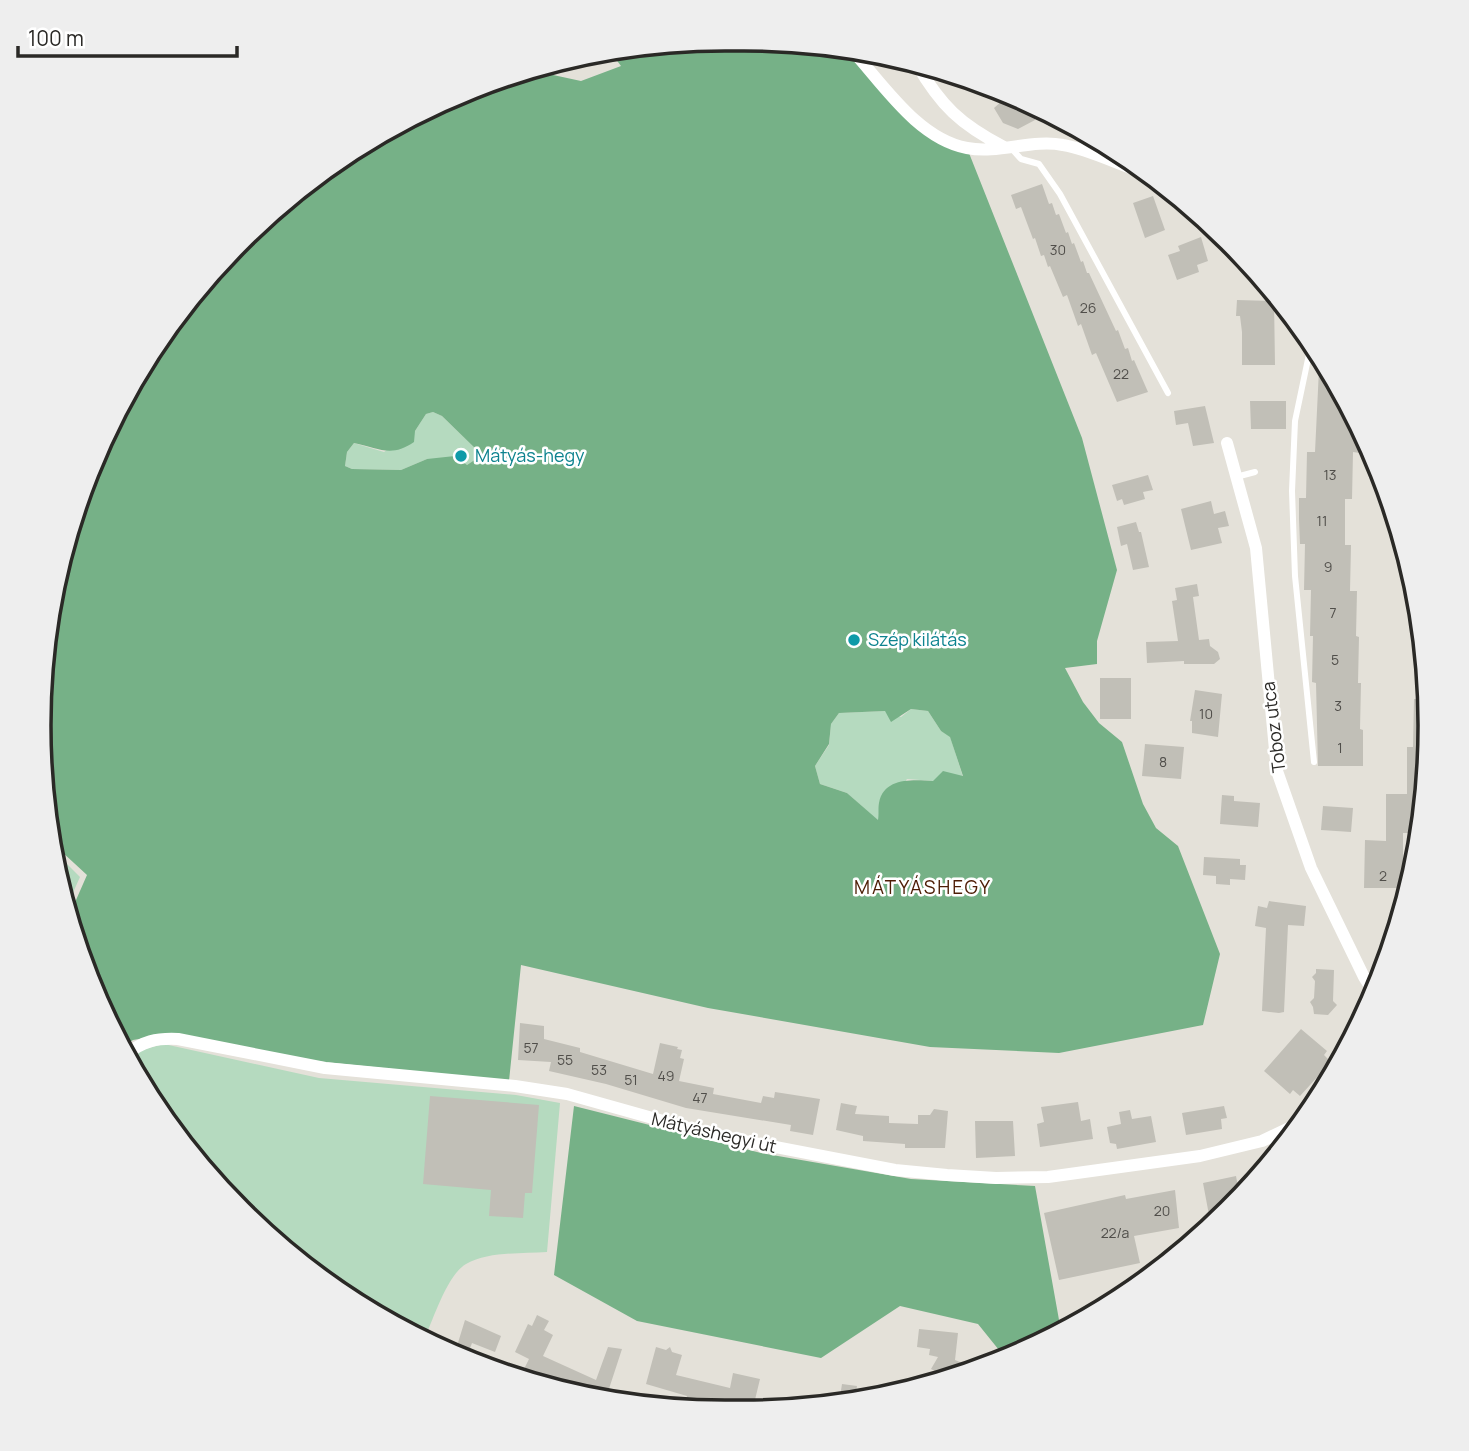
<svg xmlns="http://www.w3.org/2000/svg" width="1469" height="1451" viewBox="0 0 1469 1451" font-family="Manrope,sans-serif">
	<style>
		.green { fill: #b5dabf }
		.forest { fill: #76b187; fill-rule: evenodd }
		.building { fill: #c1bfb7 }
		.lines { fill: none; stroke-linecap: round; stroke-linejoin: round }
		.lane { stroke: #fff; stroke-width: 6 }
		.street { stroke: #fff; stroke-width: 12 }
		.culture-dot { fill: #0f9aa8; stroke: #fff; stroke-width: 2.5 }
		.labels { text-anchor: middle; stroke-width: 5; stroke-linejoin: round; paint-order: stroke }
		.number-label { font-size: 14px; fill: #504e4a }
		.culture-label { font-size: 18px; fill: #0d838f; stroke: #fff; text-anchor: start }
		.street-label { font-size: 18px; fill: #2a2926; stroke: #fff }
		.neighbourhood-label { font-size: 19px; letter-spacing: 2px; fill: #4d1d05; stroke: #fff }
		.rim { fill: none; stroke: #2a2926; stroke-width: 3.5 }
	</style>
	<rect width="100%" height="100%" fill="#e4e1d9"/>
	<path class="green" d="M433 412 442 416 482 455 467 465 427 459 401 470 352 469 345 466 347 452 354 443 384 452 415 431 426 414Z
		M911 709 928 711 941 731 950 736 963 777 933 781 907 779 878 821 847 793 820 784 815 766 829 745 831 724 839 713 885 711 901 717Z
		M51 848 80 877 66 908 52 860Z
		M164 1044 319 1078 516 1095 560 1103 547 1252C522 1254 489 1251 466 1264 447 1275 433 1320 424 1340L344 1297 240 1212 155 1108 130 1062 141 1050Z"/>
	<path class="forest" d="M726 39 851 49 912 117 967 148 1082 438 1117 570 1097 641V664L1065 668 1083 702 1099 723 1122 742 1143 804 1156 828 1178 846 1220 954 1203 1025 1059 1053 930 1047 708 1008 521 965 509 1081 315 1061 168 1034 133 1040 122 1047 91 989 69 916 87 875 61 851 44 783 39 726 52 592 91 463 154 344 239 240 343 155 462 91 530 70 581 81 621 66 609 50ZM433 412 442 416 482 455 467 465 455 456 427 459 401 470 352 469 345 466 347 452 354 443C379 448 391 458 414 442L415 431 426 414ZM911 709 928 711 941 731 950 737 963 776 943 771 933 781C913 780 884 777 879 803 878 808 879 815 878 820L847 793 820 784 815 766 829 744 831 724 839 713 885 711 891 722Z
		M574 1106 761 1153 911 1179 1035 1186 1061 1331 1007 1360 978 1324 900 1306 821 1358 637 1321 554 1275Z"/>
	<path class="building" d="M1011 93 1032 105 1036 112 1035 120 1018 129 1003 123 994 108Z
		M1042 184 1049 204 1052 203 1056 215 1059 214 1066 233 1068 232 1072 244 1074 243 1081 262 1083 261 1087 273H1089L1116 331 1118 330 1125 349 1128 348 1132 361 1134 360 1148 392 1117 402 1096 353 1092 355 1081 324 1078 326 1067 295 1063 297 1050 266 1048 267 1044 255 1041 256 1035 238 1033 239 1021 207 1016 209 1011 195Z
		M1153 196 1165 230 1145 238 1133 203Z
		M1201 237 1208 261 1197 265 1199 272 1177 280 1168 255 1180 251 1178 246Z
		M1237 300 1274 301 1275 365H1242V332L1240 316H1236Z
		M1319 369 1328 370 1360 428V453L1353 452 1352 499H1345V545H1351L1350 591H1357L1356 636 1359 637 1358 683H1361L1360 729 1363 730V766H1318L1316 683 1312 682 1313 636H1310L1311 590H1304L1305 544H1300L1299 519V498H1306L1307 452H1315Z
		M1250 401H1286V429H1251Z
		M1205 406 1214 443 1193 446 1188 423 1176 425 1174 411Z
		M1148 475 1153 490 1143 492 1145 499 1124 505 1122 499 1117 501 1112 485Z
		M1211 501 1214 514 1225 511 1229 526 1218 528 1222 543 1191 550 1181 509Z
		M1136 522 1139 532H1141L1149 567 1133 570 1127 544 1121 546 1117 527Z
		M1197 584 1199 596 1193 597 1199 640 1209 639 1210 646 1218 652 1220 659 1214 664H1184V661L1147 663 1146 642 1178 641 1172 601 1177 600 1175 588Z
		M1100 678H1131V719H1100Z
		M1195 690 1222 694 1218 737 1192 733V721H1190Z
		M1414 699H1428L1430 725 1420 833H1403V888H1364L1365 840 1386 841V794H1407V747H1413Z
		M1145 744 1184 747 1181 779 1142 776Z
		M1222 795 1234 796V801L1260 803 1258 827 1220 824Z
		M1323 806 1353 808 1351 832 1321 830Z
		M1204 857 1240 859V865H1246L1245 880 1230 879V885L1216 884V876L1203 875Z
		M1269 901 1306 906 1304 926 1288 925 1284 1012 1279 1013 1262 1011 1266 928 1255 926 1258 906 1267 908Z
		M1316 969 1334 970 1333 1001 1337 1005 1328 1015 1314 1014 1313 1007 1310 1002 1314 998 1315 981 1312 977 1316 973Z
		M520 1023 544 1026V1039L580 1048V1052L653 1074 660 1043 678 1047 677 1049 682 1050 680 1058 684 1059 679 1081 714 1088 713 1094 761 1103 763 1096 774 1098 775 1092 820 1099 813 1135 790 1131 791 1125 686 1108 606 1084 549 1071 551 1062 518 1060Z
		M1301 1029 1327 1051 1324 1055 1331 1062 1300 1096 1293 1090 1290 1094 1264 1071Z
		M430 1096 539 1105 532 1193H525L523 1218 489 1216 491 1190 423 1184Z
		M1078 1102 1081 1121 1090 1119 1093 1139 1040 1147 1037 1124 1044 1122 1041 1107Z
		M841 1103 857 1106 855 1114 889 1116V1123L918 1124V1115H930L934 1109 948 1111 945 1148H905V1144L863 1141V1136L836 1130Z
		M1224 1106 1227 1118 1221 1119 1222 1129 1186 1135 1182 1113Z
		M1130 1110 1132 1119 1151 1116 1156 1142 1117 1149 1116 1144 1110 1143 1107 1127 1121 1124 1119 1112Z
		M975 1121H1013L1015 1156 976 1158Z
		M1236 1176 1240 1198 1228 1213 1209 1215 1203 1183Z
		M1175 1190 1179 1228 1134 1236 1140 1263 1059 1280 1044 1213 1125 1195 1126 1199Z
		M537 1315 549 1321 544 1330 553 1335 543 1356 596 1380 608 1347 622 1349 605 1401 592 1399 551 1387 522 1373 529 1359 515 1352 528 1324 532 1326Z
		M465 1320 501 1336 495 1352 472 1343 469 1351 457 1346Z
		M919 1329 958 1333 955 1360 967 1365 964 1373 949 1378 931 1369 938 1357 929 1355 930 1349 917 1347Z
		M656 1347 666 1350 670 1347 672 1352 682 1355 676 1375 730 1388 733 1373 760 1379 753 1408 709 1398 707 1409 688 1408 690 1400H686L687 1396 646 1384Z
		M842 1384 857 1386 854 1402 839 1403Z"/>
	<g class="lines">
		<path class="lane" d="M1012 149 1021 159 1039 164 1060 194 1168 393
			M1312 340 1295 421 1292 491 1295 576 1314 762
			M1236 477 1255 472"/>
		<path class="street" d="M851 49C883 84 918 139 967 148 999 154 1032 139 1063 145 1093 150 1120 166 1149 174
			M916 63C941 106 960 124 1004 147
			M1227 443 1256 548 1277 771 1311 868 1364 977 1375 994
			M126 1055C142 1041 157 1038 178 1039L325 1068 515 1086 567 1094 713 1135 895 1170 947 1175 996 1178 1048 1177 1200 1156 1262 1141 1304 1121"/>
	</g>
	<g class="culture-dot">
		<circle cx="461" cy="456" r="7"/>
		<circle cx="854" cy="640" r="7"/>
	</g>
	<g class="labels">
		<g class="number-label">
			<text x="1058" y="255">30</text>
			<text x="1088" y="313">26</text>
			<text x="1121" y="379">22</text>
			<text x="1330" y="480">13</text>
			<text x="1322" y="526">11</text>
			<text x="1328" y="572">9</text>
			<text x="1333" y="618">7</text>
			<text x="1335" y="665">5</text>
			<text x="1338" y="711">3</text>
			<text x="1206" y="719">10</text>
			<text x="1340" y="753">1</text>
			<text x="1163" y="767">8</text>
			<text x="1383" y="881">2</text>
			<text x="531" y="1053">57</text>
			<text x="565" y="1065">55</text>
			<text x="599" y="1075">53</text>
			<text x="666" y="1081">49</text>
			<text x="631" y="1085">51</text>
			<text x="700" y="1103">47</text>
			<text x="1162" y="1216">20</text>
			<text x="1115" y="1238">22/a</text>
		</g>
		<g class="culture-label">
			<text x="475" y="462">Mátyás-hegy</text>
			<text x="868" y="646">Szép kilátás</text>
		</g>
		<g class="street-label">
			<text transform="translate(1274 727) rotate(-97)" y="6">Toboz utca</text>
			<text transform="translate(714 1133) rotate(13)" y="6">Mátyáshegyi út</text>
		</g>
		<g class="neighbourhood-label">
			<text x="923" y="894">MÁTYÁSHEGY</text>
		</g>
	</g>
	<path d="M0 0H1469V1451H0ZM725 51H744A674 674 0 0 1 1418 725V726A674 674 0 0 1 744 1400H725A674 674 0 0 1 51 726V725A674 674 0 0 1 725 51Z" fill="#eee" fill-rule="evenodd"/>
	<path class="rim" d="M725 51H744A674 674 0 0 1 1418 725V726A674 674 0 0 1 744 1400H725A674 674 0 0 1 51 726V725A674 674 0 0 1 725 51Z"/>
	<path d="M18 46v10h219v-10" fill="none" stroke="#2a2926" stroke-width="3.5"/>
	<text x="28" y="46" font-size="21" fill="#2a2926" stroke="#ffffff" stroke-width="5" paint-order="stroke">100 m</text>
</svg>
